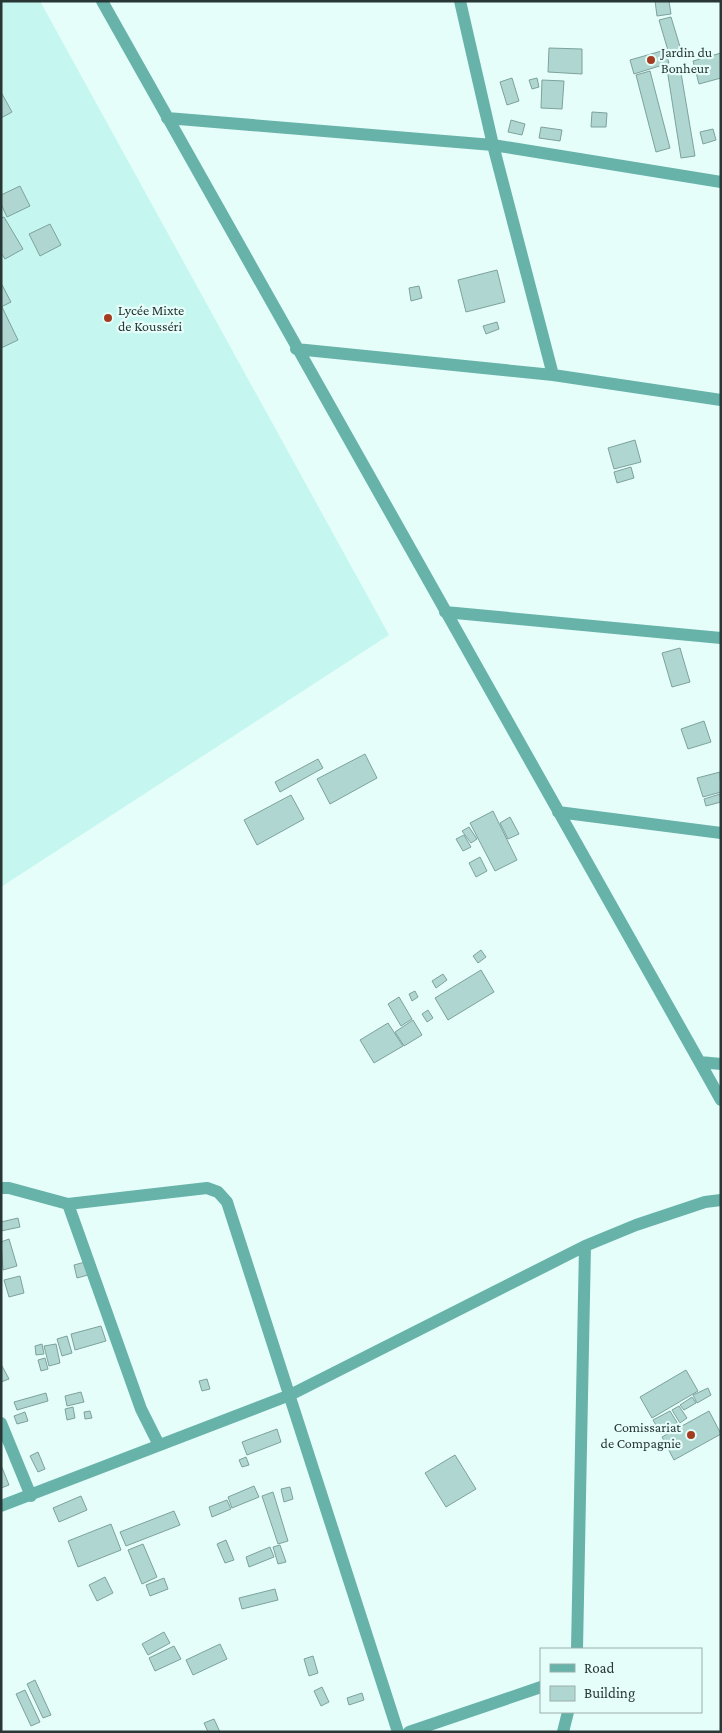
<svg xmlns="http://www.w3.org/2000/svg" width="722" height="1733" viewBox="0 0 722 1733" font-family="'Crimson Pro',serif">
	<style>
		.built { fill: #c5f7f0 }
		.building { fill: #afd6d0; stroke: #7da29d }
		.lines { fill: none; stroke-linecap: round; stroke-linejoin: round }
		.minor { stroke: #67b3aa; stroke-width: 12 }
		.poi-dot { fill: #a43c1f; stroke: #e6fefa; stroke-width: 2 }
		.labels { text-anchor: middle; stroke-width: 4.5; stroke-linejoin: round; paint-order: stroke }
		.poi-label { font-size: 14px; fill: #283735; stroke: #e6fefa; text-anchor: start }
	</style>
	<rect width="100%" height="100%" fill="#e6fefa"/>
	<path class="built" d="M1 1H40L389 635 1 887Z"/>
	<path class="building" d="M655 1H669L671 14 657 16Z
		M671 17 681 50 669 54 659 20Z
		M549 48 582 49V74L548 72Z
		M665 50 669 63 634 74 630 60Z
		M721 53V78L699 84 693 61Z
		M680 67 695 156 681 158 667 69Z
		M650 71 670 148 656 152 636 75Z
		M512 78 519 101 507 105 500 82Z
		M537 78 539 87 532 89 529 80Z
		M542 80 564 81 562 109 541 108Z
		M1 92 12 112 1 118Z
		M592 112 607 113 606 127H591Z
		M511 120 525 124 522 135 508 132Z
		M541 127 562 130 560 141 539 138Z
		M713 129 716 140 703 144 700 132Z
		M20 186 30 206 7 217 1 204V195Z
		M4 217 23 249 5 259 1 253V218Z
		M50 224 61 245 40 256 29 234Z
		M497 270 505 302 466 312 458 280Z
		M1 283 11 302 1 307Z
		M419 286 422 298 411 301 409 288Z
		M2 307 18 340 1 348V308Z
		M497 322 499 329 486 334 483 326Z
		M635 440 641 462 614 469 608 448Z
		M631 467 634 478 617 483 614 472Z
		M680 648 690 682 672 687 662 653Z
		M704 721 711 742 688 749 681 729Z
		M365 754 377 778 330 804 317 779Z
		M318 759 323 768 280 792 275 782Z
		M720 772 721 792 703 797 697 778Z
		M720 794 721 802 706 806 704 799Z
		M291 795 304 819 257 845 244 820Z
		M493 811 517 860 495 871 470 823Z
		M510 817 519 834 508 839 500 823Z
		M469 827 477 839 471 843 462 831Z
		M464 835 471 847 463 851 456 839Z
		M480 857 487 871 476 877 469 863Z
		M481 950 486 957 478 963 473 956Z
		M481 970 494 992 448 1020 435 998Z
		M443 974 447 980 436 988 432 981Z
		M415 991 418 997 412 1001 409 994Z
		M399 997 412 1019 401 1026 388 1004Z
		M428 1010 433 1018 427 1022 422 1014Z
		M413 1020 422 1035 404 1046 395 1032Z
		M388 1023 403 1046 374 1063 360 1040Z
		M18 1218 20 1227 1 1231V1222Z
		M9 1239 17 1266 3 1270 1 1242Z
		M85 1262 88 1275 77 1278 74 1265Z
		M20 1276 24 1293 9 1297 4 1280Z
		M101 1326 106 1341 75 1350 71 1334Z
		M67 1336 72 1353 62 1356 57 1339Z
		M42 1344 44 1354 36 1355 35 1346Z
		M56 1344 60 1363 49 1366 44 1346Z
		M45 1358 48 1369 41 1371 38 1360Z
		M1 1364 9 1379 1 1382Z
		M686 1370 698 1391 652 1418 640 1397Z
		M207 1379 210 1389 202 1391 199 1381Z
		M708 1388 711 1395 697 1403 693 1395Z
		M81 1392 84 1402 67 1406 65 1396Z
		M46 1393 48 1401 17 1410 14 1402Z
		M692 1397 696 1403 684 1410 680 1405Z
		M679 1406 687 1418 680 1423 672 1410Z
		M73 1407 75 1418 67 1420 65 1409Z
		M90 1411 92 1418 85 1419 84 1412Z
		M670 1411 678 1424 661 1434 653 1420Z
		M709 1411 721 1434 674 1460 662 1437Z
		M25 1412 28 1421 17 1424 14 1416Z
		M277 1429 281 1442 247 1455 242 1442Z
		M38 1452 45 1469 38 1472 30 1456Z
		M455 1455 476 1489 446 1507 425 1473Z
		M246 1457 249 1465 242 1467 239 1460Z
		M1 1465 9 1485 1 1488Z
		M254 1486 259 1497 232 1508 228 1497Z
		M290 1487 293 1499 284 1502 281 1489Z
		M273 1492 288 1541 278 1544 262 1496Z
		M81 1496 87 1510 59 1522 53 1508Z
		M227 1500 231 1509 212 1517 209 1507Z
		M174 1511 180 1525 126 1546 120 1532Z
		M111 1524 121 1550 78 1567 68 1541Z
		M226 1540 234 1560 225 1563 217 1544Z
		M143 1544 157 1577 142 1584 128 1550Z
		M280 1545 286 1562 278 1564 273 1547Z
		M270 1547 274 1557 249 1567 246 1557Z
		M105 1577 113 1593 97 1601 89 1585Z
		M164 1578 168 1589 150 1596 146 1585Z
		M275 1589 278 1600 242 1609 239 1598Z
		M164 1632 170 1643 148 1655 142 1644Z
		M220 1644 227 1659 193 1675 186 1660Z
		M174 1646 181 1659 155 1671 149 1658Z
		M313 1656 318 1673 309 1676 304 1659Z
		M35 1680 51 1715 43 1718 27 1684Z
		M322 1687 329 1702 321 1706 314 1691Z
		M25 1690 40 1722 31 1726 16 1694Z
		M362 1693 364 1700 349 1705 347 1698Z
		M214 1719 220 1732H208L204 1723Z"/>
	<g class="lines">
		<path class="minor" d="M102 1 721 1100
			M460 1 493 145 553 375
			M167 118 493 145 721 182
			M296 349 553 375 721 400
			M445 612 721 638
			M558 812 721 833
			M700 1062 721 1064
			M1 1188H9L68 1204 207 1188 218 1192 227 1202 398 1732
			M68 1204 141 1409 159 1445
			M1 1423 31 1496
			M1 1506 290 1395 585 1246 636 1225 705 1202 721 1200
			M577 1649 585 1246
			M409 1732 541 1687
			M563 1732 568 1712"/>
	</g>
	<g class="poi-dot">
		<circle cx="651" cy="60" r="5"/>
		<circle cx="108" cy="318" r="5"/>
		<circle cx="691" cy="1435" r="5"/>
	</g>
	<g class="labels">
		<g class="poi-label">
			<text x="661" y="57">Jardin du<tspan x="661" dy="16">Bonheur</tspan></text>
			<text x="118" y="315">Lycée Mixte<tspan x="118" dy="16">de Kousséri</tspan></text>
			<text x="681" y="1432" text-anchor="end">Comissariat<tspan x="681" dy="16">de Compagnie</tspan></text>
		</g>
	</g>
	<rect width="722" height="1733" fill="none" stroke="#283735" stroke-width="5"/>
	<rect x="540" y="1648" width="162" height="65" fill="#e6fefa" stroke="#9aaeab"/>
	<rect x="550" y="1664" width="25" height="8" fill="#67b3aa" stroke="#9aaeab"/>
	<text x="584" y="1673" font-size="15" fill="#283735">Road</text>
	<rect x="550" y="1686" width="25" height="15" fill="#afd6d0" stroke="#9aaeab"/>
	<text x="584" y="1698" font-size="15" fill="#283735">Building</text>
</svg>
